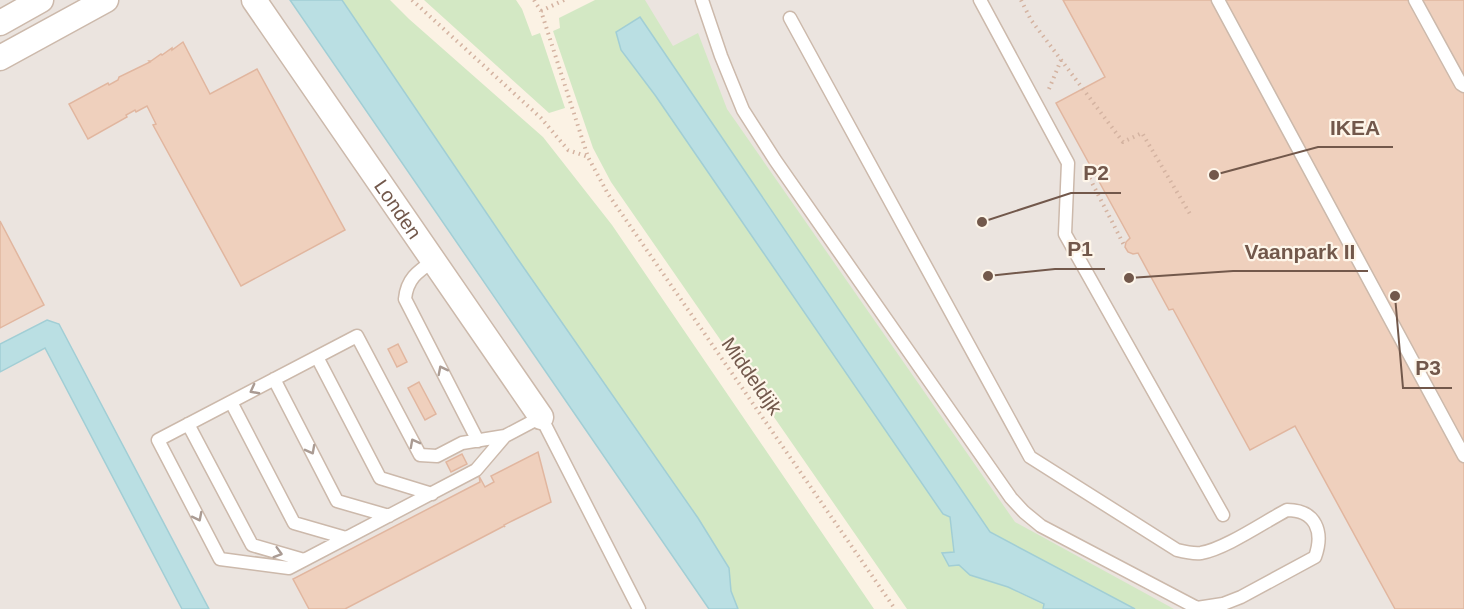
<svg xmlns="http://www.w3.org/2000/svg" width="1464" height="609" viewBox="0 0 1464 609" font-family="Helvetica,sans-serif">
	<style>
		.industrial { fill: #ebe4df }
		.green { fill: #d3e8c4 }
		.water { fill: #badfe3; stroke: #a1ced5; stroke-width: 1.5 }
		.building { fill: #efd0bd; stroke: #e1b69f; stroke-width: 1.5 }
		.lines { fill: none; stroke-linecap: round; stroke-linejoin: round }
		.lane-casing { stroke: #ccb9ab; stroke-width: 15 }
		.street-casing { stroke: #ccb9ab; stroke-width: 27 }
		.path { stroke: #d4b3a1; stroke-width: 4; stroke-dasharray: 1.5 4.5; stroke-linecap: butt }
		.lane { stroke: #fff; stroke-width: 12 }
		.street { stroke: #fff; stroke-width: 24 }
		.oneway { stroke: #aa9b93 }
		.labels { text-anchor: middle; stroke-width: 4.5; stroke-linejoin: round; paint-order: stroke }
		.street-label { font-size: 20px; fill: #72584b; stroke: #fef6ea }
		.leader { fill: none; stroke: #72584b; stroke-width: 2 }
		.callout-dot { fill: #72584b; stroke: #fef6ea; stroke-width: 2 }
		.callout-label { font-size: 21px; text-anchor: middle; font-weight: bold; fill: #72584b; stroke: #fef6ea; stroke-width: 4.5; stroke-linejoin: round; paint-order: stroke }
	</style>
	<rect width="100%" height="100%" fill="#fbf2e4"/>
	<path class="industrial" d="M0 0H308L726 609H0Z
		M605 0H1464V609H1087L982 556Z"/>
	<path class="green" d="M342 0H390L409 19 543 137 612 225 874 609H738L731 591 729 568 698 518 517 258Z
		M424 0H516L522 9 532 36 540 33 565 108 549 113Z
		M595 0H645L673 46 698 33 727 109 1015 522 1174 609H1135L990 532 639 17 621 50 655 95 943 514 950 517 954 552 942 553 949 565H959L970 575 1008 587 1044 605 1043 609H907L611 182 593 148 553 31 560 28 559 18Z"/>
	<path class="water" d="M290 0H342L517 258 698 518 729 568 731 591 738 609H709Z
		M640 17 990 532 1135 609H1043L1044 604 1008 587 970 575 959 565 949 566 942 553 954 552 950 517 943 514 655 95 621 50 616 32Z
		M47 320 59 324 209 609H182L45 348 0 372V344Z"/>
	<path class="building" d="M1063 0H1464V609H1395L1295 426 1250 450 1173 309 1169 310 1138 253 1133 254 1128 252 1125 247 1126 242 1130 238 1056 103 1105 77Z
		M183 42 210 94 257 69 345 230 241 286 153 125 156 124 147 106 136 112 135 110 126 115 127 117 88 139 69 104 108 83 109 85 118 80 119 77 150 62 149 61H151L161 54 162 55 172 48V50Z
		M0 221 44 305 0 328Z
		M398 344 407 362 397 367 388 349Z
		M419 382 436 414 425 420 408 388Z
		M538 452 551 502 514 520 504 525 505 527 504 526 345 609H309L293 579 480 482 479 476 485 487 494 482 491 476Z
		M462 454 467 464 451 472 446 462Z"/>
	<g class="lines">
		<g class="lane-casing">
			<path id="lane" d="M702 0 721 56 743 110 775 160 1011 498 1024 512 1041 526 1199 609
				M980 0 1068 163 1065 234 1223 515
				M1218 0 1464 456
				M1415 0 1461 84 1464 86
				M790 18 1030 457 1177 550C1185 552 1193 554 1201 553 1225 549 1264 522 1287 510 1316 510 1324 532 1315 557L1241 597 1223 604 1197 608
				M433 261C417 272 407 279 405 299L478 441
				M317 357 380 478 432 494
				M274 379 337 501 389 516
				M231 402 294 523 346 538
				M188 424 252 545 304 560
				M505 436 476 470 289 568 220 559 158 440 357 336 420 455 437 456 462 443 505 436 541 417 639 609"/>
		</g>
		<g class="street-casing">
			<g id="street">
				<path id="s1" d="M254 0 541 417"/>
				<path d="M0 23 41 0"/>
				<path d="M0 58 106 0"/>
			</g>
		</g>
		<path class="path" d="M412 0 541 118 568 150 588 157
			M534 0 541 11 588 157 608 194 895 609
			M1021 0 1031 20 1123 142 1142 133 1190 214
			M541 11 564 0
			M1049 89 1061 60
			M1087 173 1125 247"/>
		<use href="#lane" class="lane"/>
		<use href="#street" class="street"/>
	</g>
	<defs><path id="oneway-chevron" d="M-2-3.5L2.5 0L-2 3.5" fill="none" stroke-width="1.6" stroke-linecap="round" stroke-linejoin="round" transform="scale(1.5)"/></defs>
	<g class="oneway">
		<use href="#oneway-chevron" transform="translate(442 370) rotate(-117)"/>
		<use href="#oneway-chevron" transform="translate(254 390) rotate(152)"/>
		<use href="#oneway-chevron" transform="translate(414 443) rotate(-118)"/>
		<use href="#oneway-chevron" transform="translate(311 450) rotate(62)"/>
		<use href="#oneway-chevron" transform="translate(198 517) rotate(63)"/>
		<use href="#oneway-chevron" transform="translate(278 553) rotate(16)"/>
	</g>
	<g class="labels">
		<g class="street-label">
			<text dy="7" stroke="none"><textPath href="#s1" startOffset="254">Londen</textPath></text>
			<text transform="translate(752 376) rotate(55)" y="7">Middeldijk</text>
		</g>
	</g>
	<path class="leader" d="M1214 175L1318 147H1393M982 222L1071 193H1121M988 276L1055 269H1105M1129 278L1233 271H1368M1395 296L1403 388H1452"/>
	<g class="callout-dot">
		<circle cx="1214" cy="175" r="6"/>
		<circle cx="982" cy="222" r="6"/>
		<circle cx="988" cy="276" r="6"/>
		<circle cx="1129" cy="278" r="6"/>
		<circle cx="1395" cy="296" r="6"/>
	</g>
	<g class="callout-label">
		<text x="1355" y="135">IKEA</text>
		<text x="1096" y="180">P2</text>
		<text x="1080" y="256">P1</text>
		<text x="1300" y="259">Vaanpark II</text>
		<text x="1428" y="375">P3</text>
	</g>
</svg>
